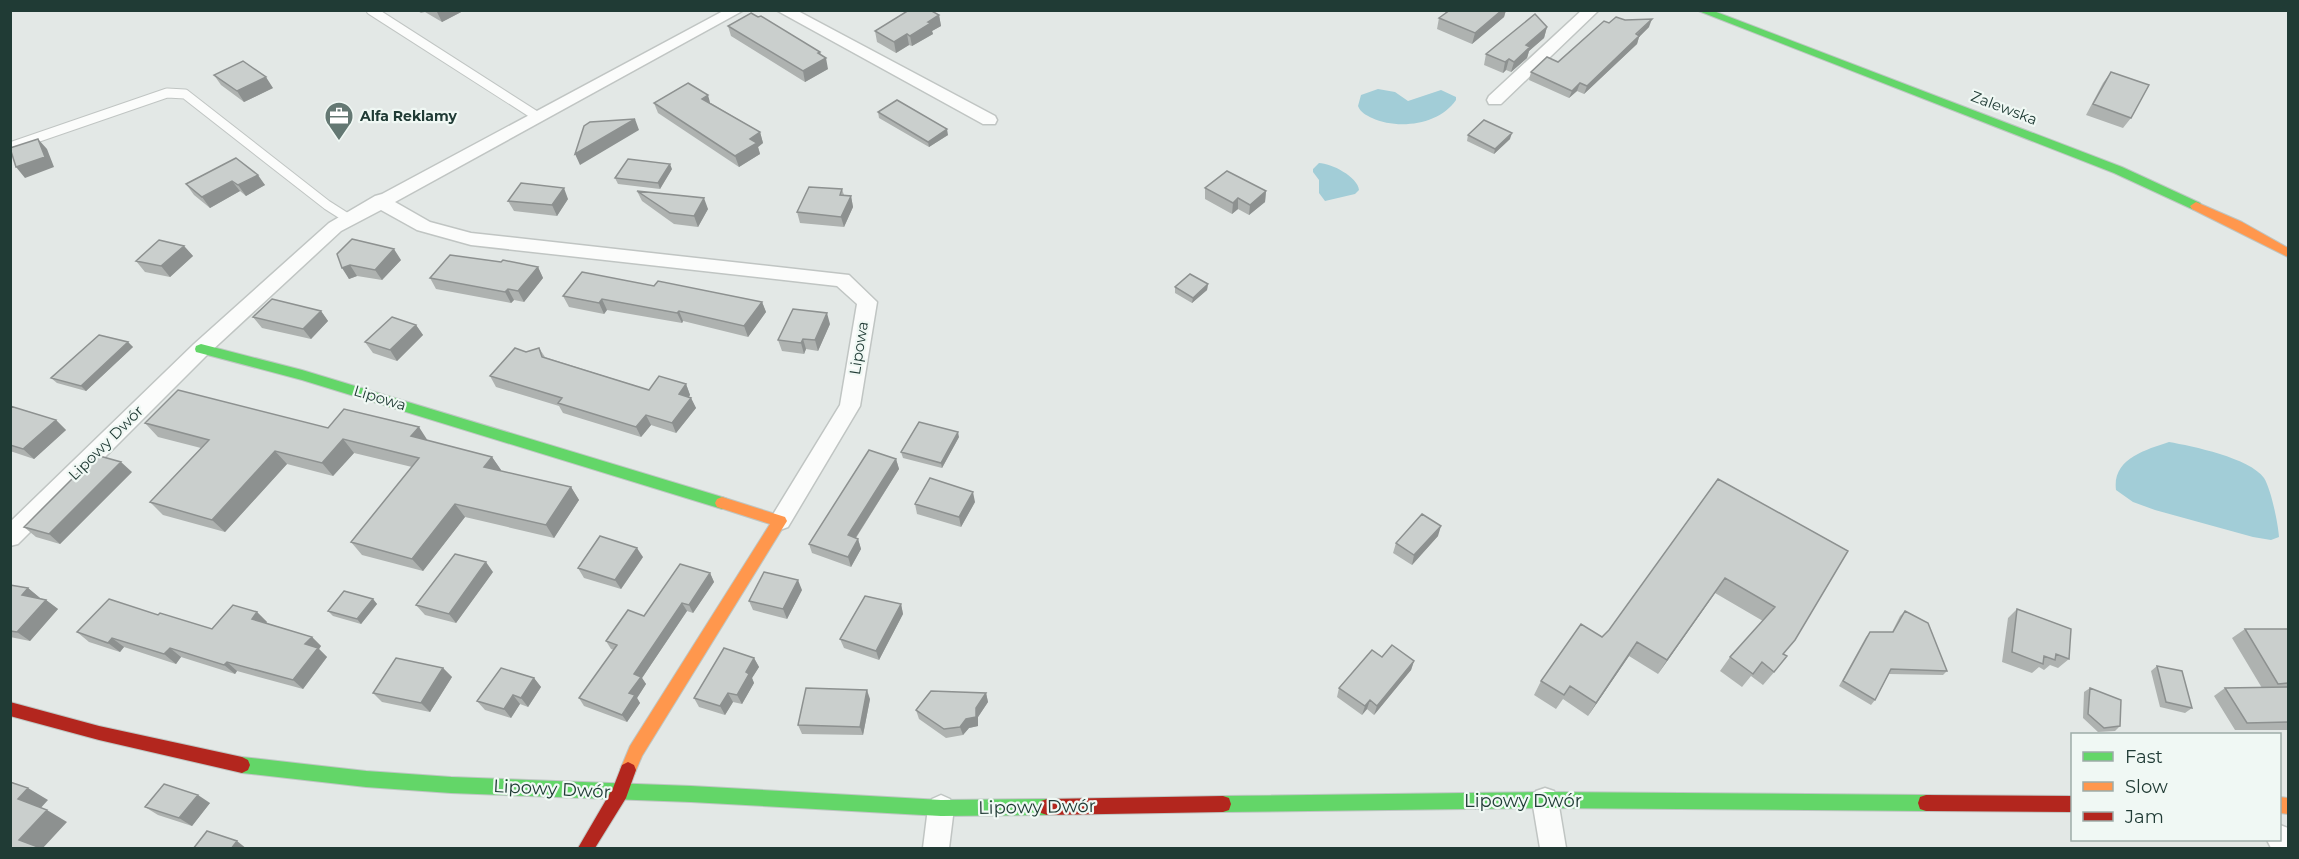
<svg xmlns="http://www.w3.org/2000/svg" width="2299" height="859" viewBox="0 0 2299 859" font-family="Montserrat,sans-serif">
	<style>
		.water { fill: #a2cdd7 }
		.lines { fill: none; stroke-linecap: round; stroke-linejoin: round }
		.lane-casing { stroke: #c0c5c3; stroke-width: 11 }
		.street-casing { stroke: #c0c5c3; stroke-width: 3 }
		.fast-casing { stroke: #bec6c3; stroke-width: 2 }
		.slow-casing { stroke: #bec6c3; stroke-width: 2 }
		.jam-casing { stroke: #bec6c3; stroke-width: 2 }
		.lane { stroke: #fbfcfb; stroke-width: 9 }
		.street { fill: #fbfcfb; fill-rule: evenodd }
		.fast { fill: #63d668; fill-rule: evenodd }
		.slow { fill: #ff974d; fill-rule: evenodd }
		.jam { fill: #b3261e; fill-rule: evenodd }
		.wall { fill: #aeb2b0 }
		.shaded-wall { fill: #8d9190 }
		.building { fill: #cacfcd; stroke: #8d9190; stroke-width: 1.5 }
		.labels { text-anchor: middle; stroke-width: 4.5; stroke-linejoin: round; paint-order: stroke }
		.far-poi-label { font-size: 14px; font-weight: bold; fill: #203b35; stroke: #f0f8f4; text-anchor: start }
		.street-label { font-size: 15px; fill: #203b35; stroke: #f0f8f4 }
		.near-street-label { font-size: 18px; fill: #203b35; stroke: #f0f8f4 }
	</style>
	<rect width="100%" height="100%" fill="#e3e8e6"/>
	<path class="water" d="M1378 89 1395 92 1408 101 1441 90 1456 97V100C1439 125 1398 130 1372 118 1366 115 1361 113 1358 106L1361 95Z
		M1319 163C1331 163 1358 177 1359 190L1355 194 1325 201 1319 193V180L1313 172V169Z
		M2169 442C2192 446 2250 458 2264 478 2271 489 2278 523 2279 537L2271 540 2253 537 2155 510 2133 502 2116 490C2112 459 2145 450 2169 442Z"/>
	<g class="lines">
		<g class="lane-casing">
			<path id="lane" d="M371 10 538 117
				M10 147 167 93 185 94 327 205 349 219"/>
		</g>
		<g class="street-casing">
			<path id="street" d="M725 10H744L395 202 430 222 471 233 849 275 877 302 860 406 788 527 780 530 772 527 769 521 840 405 857 304 837 286 471 245 417 230 381 210 341 231 208 354 18 544 10 546V522L194 344 329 223 375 196 382 194Z
				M776 10H796L995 116 997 120 995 124H983Z
				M1582 10H1599L1501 104H1489L1487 100 1489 96Z
				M1545 788 1554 791 1558 800 1566 848H1540L1532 800 1536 791Z
				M941 795 950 799 954 808 949 848H923L928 808 932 799Z
				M2280 825 2288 828V848H2271L2267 840H2280Z"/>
		</g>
		<g class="fast-casing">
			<path id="fast" d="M1696 10H1711L2122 167 2200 203 2202 206 2196 210 2192 209 2114 173Z
				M201 344 302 370 722 497 727 499 729 503 727 507 722 509 302 380 196 352 195 349 196 346Z
				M242 757 366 771 451 777 691 786 941 800 1047 799 1053 801 1055 807 1053 813 1047 815 941 816 691 802 451 793 366 787 242 773 236 770 234 765 236 760Z
				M1545 792 1926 795 1932 797 1934 803 1932 809 1926 811 1545 808 1223 812 1217 810 1215 804 1217 798 1223 796Z"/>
		</g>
		<g class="slow-casing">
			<path id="slow" d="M2196 202 2242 222 2288 248V257L2192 209 2190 206Z
				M722 497 785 517 787 521 642 756 634 775 628 778 622 775 620 770 630 746 770 524 717 507 715 503 717 499Z
				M2280 797 2288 798V814L2280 813Z"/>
		</g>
		<g class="jam-casing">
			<path id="jam" d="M10 702 99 726 242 757 248 760 250 765 248 770 242 773 99 740 10 716Z
				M628 762 634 765 636 770 626 798 595 848H578L613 788 622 765Z
				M1926 795 2072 796V812L1926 811 1920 809 1918 803 1920 797Z
				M1223 796 1229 798 1231 804 1229 810 1223 812 1047 815 1041 813 1039 807 1041 801 1047 799Z"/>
		</g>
		<use href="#lane" class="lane"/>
		<use href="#street" class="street"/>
		<use href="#fast" class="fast"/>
		<use href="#slow" class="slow"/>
		<use href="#jam" class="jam"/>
	</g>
	<path class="wall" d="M416 10H465L442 22 425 12 421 13Z
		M1446 10H1506L1504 17 1472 44 1437 29 1439 18 1445 14Z
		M939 15 941 26 932 31 933 34 912 46 909 45 896 53 877 42 875 31Z
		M1625 20 1649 27 1639 37 1637 44 1584 94 1577 91 1569 98 1529 80 1531 72 1558 62 1609 23Z
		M728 26 828 69 805 82 731 36Z
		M1547 27 1544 38 1529 51 1527 58 1511 72 1506 70 1503 73 1484 65 1486 54Z
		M2111 72 2131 118 2123 128 2086 115 2103 83Z
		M214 75 273 88 244 102 221 85Z
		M654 103H711L760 132 763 143 758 147 760 154 739 167 658 113Z
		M878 112 948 135 929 147 879 118Z
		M1468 135 1510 139 1494 154 1467 141Z
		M236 158 265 185 246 196 240 191 210 208 194 195 186 184Z
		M672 169 660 189 618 184 615 178Z
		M1205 188 1266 191 1265 202 1249 215 1238 209 1232 214 1205 199Z
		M842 189 844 195 851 196 853 207 844 227 800 223 797 212Z
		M637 191 708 209 698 227 674 224 642 201Z
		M568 199 557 216 514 211 508 201Z
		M184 246 193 256 170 277 145 272 136 261Z
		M337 254 401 260 382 280 357 276 349 279Z
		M538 267 543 278 524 302 514 300 511 303 436 289 430 278Z
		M1208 284 1207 290 1192 303 1175 293V287Z
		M654 286 762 302 766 312 748 337 683 321 682 323 607 310 604 314 569 307 563 296Z
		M321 311 328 321 311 339 262 328 253 317Z
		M830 324 818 351 806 349 804 354 782 351 778 340Z
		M416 325 423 335 397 361 373 353 365 342Z
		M128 342 133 347 86 391 57 383 51 378Z
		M539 348 545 357 649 390 686 384 690 395 689 397 691 398 696 408 676 433 651 425 641 437 563 413 559 406 496 387 490 376 526 352Z
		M10 406 56 420 66 430 34 459 10 451Z
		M145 423 328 428 428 441 492 457 501 470 500 471 571 487 579 500 554 538 465 517 423 571 362 555 351 542 412 467 354 453 333 476 287 464 225 532 163 515 150 502 201 448 158 437Z
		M959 437 942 468 903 458 901 452Z
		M896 459 899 469 856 538 858 539 861 549 851 567 812 553 809 544Z
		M132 472 60 544 36 537 24 527Z
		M1718 479 1848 551 1784 654 1776 670 1763 685 1751 676 1742 687 1720 671 1730 657 1763 621 1715 593 1658 674 1629 656 1588 716 1563 699 1556 709 1534 695 1541 681 1602 637 1609 630Z
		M975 502 961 527 917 514 915 504Z
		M1438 536 1412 565 1393 553 1396 543Z
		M643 557 621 589 584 578 578 568Z
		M493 572 456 623 425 615 416 605Z
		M710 573 714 582 693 613 687 611 642 678 646 684 637 698 640 703 627 722 584 706 579 698 614 650 611 649 606 641Z
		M10 585 28 588 40 598 46 600 58 609 30 641 10 637Z
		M802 590 787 619 753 610 749 601Z
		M373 599 377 604 361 624 333 616 328 611Z
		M901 604 903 614 879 660 844 648 840 639Z
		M2017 609 2069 659 2058 668 2050 665 2044 670 2039 667 2032 673 2002 662 2008 618Z
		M1905 611 1947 671 1943 675 1889 674 1875 700 1871 705 1839 686 1866 637 1870 632H1892L1900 616Z
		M257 612 267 622 266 623 312 637 321 646 319 649 327 657 303 689 237 671 235 674 181 657 176 664 124 647 120 652 89 642 77 632 158 615 212 629Z
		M2245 629H2289V730H2235L2214 696 2225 688H2262L2232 638Z
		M1382 657 1414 661 1411 670 1374 715 1367 709 1362 715 1337 697 1339 688Z
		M754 658 759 667 752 678 754 683 742 704 733 702 725 715 699 707 694 698Z
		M2157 666 2192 708 2185 713 2160 707 2151 671Z
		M443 668 452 677 430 712 382 702 373 693Z
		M534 678 541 687 528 707 520 704 511 718 485 710 477 701Z
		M2090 688 2120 726 2115 731 2098 732 2083 718 2084 692Z
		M986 693 988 702 978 717V726L969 728 963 735 946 738 919 719 916 710Z
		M870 699 863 735 802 734 798 725Z
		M210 803 192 826 158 815 145 807Z"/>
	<path class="shaded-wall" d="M439 10H465L442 22 437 12Z
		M1502 10H1506L1504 17 1472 44 1475 33Z
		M939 15 941 26 932 31 933 34 912 46 910 36 928 22Z
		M1652 19 1649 27 1639 37 1637 44 1584 94 1587 86Z
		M1547 27 1544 38 1529 51 1527 58 1511 72 1514 62 1526 45Z
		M907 34 909 45 896 53 894 42Z
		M820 52 822 60 826 58 828 69 805 82 803 71 818 53Z
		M1509 59 1506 70 1503 73 1505 62Z
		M266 77 273 88 244 102 237 91Z
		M1580 83 1577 91 1569 98 1572 91Z
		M708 95 711 106 702 99Z
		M635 119 639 130 580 165 575 154Z
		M947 129 948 135 929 147 928 142Z
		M760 132 763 143 758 147 760 154 739 167 735 156 750 139Z
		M1512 133 1510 139 1494 154 1495 149Z
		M38 139 47 149 54 167 25 178 16 167Z
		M670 164 672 169 660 189 658 183Z
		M258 175 265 185 246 196 238 185Z
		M232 181 240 191 210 208 202 197Z
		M564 188 568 199 557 216 552 205Z
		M1266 191 1265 202 1249 215 1250 205Z
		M851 196 853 207 844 227 841 217Z
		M704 198 708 209 698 227 694 216Z
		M1238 198V209L1232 214 1233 203Z
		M184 246 193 256 170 277 161 266Z
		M394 249 401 260 382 280 375 270Z
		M350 265 357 276 349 279 342 268Z
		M538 267 543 278 524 302 518 291Z
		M1208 284 1207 290 1192 303 1193 298Z
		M508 289 514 300 511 303 505 292Z
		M602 299 607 310 604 314 599 303Z
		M762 302 766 312 748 337 744 326Z
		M321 311 328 321 311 339 303 329Z
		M679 311 683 321 682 323 677 313Z
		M827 313 830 324 818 351 815 340Z
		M416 325 423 335 397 361 390 350Z
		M803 339 806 349 804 354 801 343Z
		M128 342 133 347 86 391 81 386Z
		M686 384 690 395 683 404 679 394Z
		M691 398 696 408 676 433 672 423Z
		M646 415 651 425 641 437 636 427Z
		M56 420 66 430 34 459 23 449Z
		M419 427 428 441 411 436Z
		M958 432 959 437 942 468 941 463Z
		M343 439 354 453 333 476 322 463Z
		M275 451 287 464 225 532 212 520Z
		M492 457 501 470 493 481 484 467Z
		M896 459 899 469 851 545 848 535Z
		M121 462 132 472 60 544 49 534Z
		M571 487 579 500 554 538 546 525Z
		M973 492 975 502 961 527 959 517Z
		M455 504 465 517 423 571 412 559Z
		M1441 526 1438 536 1412 565 1414 555Z
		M858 539 861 549 851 567 848 557Z
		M637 548 643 557 621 589 615 580Z
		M486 562 493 572 456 623 449 614Z
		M710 573 714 582 693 613 689 605Z
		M1725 578 1715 593 1658 674 1667 660Z
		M798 580 802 590 787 619 783 609Z
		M28 588 40 598 35 604 22 595Z
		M373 599 377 604 361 624 357 619Z
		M46 600 58 609 30 641 17 632Z
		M682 603 687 611 642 678 646 684 637 698 640 703 627 722 622 715 629 693 634 674Z
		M901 604 903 614 879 660 876 651Z
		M257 612 267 622 262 628 252 619Z
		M312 637 321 646 319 649 327 657 303 689 293 680 305 644Z
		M112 638 124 647 120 652 108 643Z
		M1637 642 1629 656 1588 716 1596 703Z
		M170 648 181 657 176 664 164 654Z
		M754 658 759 667 752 678 754 683 742 704 737 695 746 672Z
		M1414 661 1411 670 1374 715 1377 706Z
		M227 662 237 671 235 674 224 665Z
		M443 668 452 677 430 712 421 703Z
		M534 678 541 687 528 707 521 698Z
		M867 690 870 699 863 735 860 727Z
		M728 693 733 702 725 715 720 706Z
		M986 693 988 702 978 717V726L969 728 963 735 960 727Z
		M513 695 520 704 511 718 504 709Z
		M1370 700 1367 709 1362 715 1365 706Z
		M28 788 48 800 38 811 18 799Z
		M198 795 210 803 192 826 179 818Z
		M47 810 67 822 42 849H35L19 840Z
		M237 841 247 849H231Z"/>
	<path class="building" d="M909 10H930L939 15 928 22 931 23 910 36 907 34 894 42 875 31Z
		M1450 10H1502L1475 33 1439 18Z
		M751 13 758 17 761 16 820 52 818 53 826 58 803 71 728 26Z
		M1535 14 1547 27 1526 45 1530 47 1514 62 1509 59 1505 62 1486 54Z
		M1616 17 1625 20 1652 19 1636 34 1639 36 1587 86 1580 83 1572 91 1531 72 1547 57 1558 62 1604 21 1609 23Z
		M243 61 266 77 237 91 214 75Z
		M2111 72 2149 85 2131 118 2093 104Z
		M688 83 708 95 702 99 760 132 750 139 757 143 735 156 654 103Z
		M897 100 947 129 928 142 878 112Z
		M635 119 575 154 584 126 590 122Z
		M1484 120 1512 133 1495 149 1468 135Z
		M38 139 45 157 16 167 10 148Z
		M236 158 258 175 238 185 232 181 202 197 186 184Z
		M628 159 670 164 658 183 615 178Z
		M1227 171 1266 191 1250 205 1238 198 1233 203 1205 188Z
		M521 183 564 188 552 205 508 201Z
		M809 187 842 189 840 195 851 196 841 217 797 212Z
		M637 191 704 198 694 216 670 213Z
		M352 239 394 249 375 270 350 265 342 268 337 254Z
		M159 240 184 246 161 266 136 261Z
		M450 255 501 262 503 260 538 267 518 291 508 289 505 292 430 278Z
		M582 272 654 286 658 281 762 302 744 326 679 311 677 313 602 299 599 303 563 296Z
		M1190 274 1208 284 1193 298 1175 287Z
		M272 299 321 311 303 329 253 317Z
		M793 309 827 313 815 340 803 339 801 343 778 340Z
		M392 317 416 325 390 350 365 342Z
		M99 335 128 342 81 386 51 378Z
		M515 348 526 352 539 348 542 357 649 390 659 376 686 384 679 394 691 398 672 423 646 415 636 427 558 403 562 398 490 376Z
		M178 390 328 428 344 409 419 427 411 436 492 457 484 467 571 487 546 525 455 504 412 559 351 542 419 458 343 439 322 463 275 451 212 520 150 502 209 440 145 423Z
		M10 406 56 420 23 449 10 445Z
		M919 422 958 432 941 463 901 452Z
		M869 450 896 459 848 535 858 539 848 557 809 544Z
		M96 455 121 462 49 534 24 527Z
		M930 478 973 492 959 517 915 504Z
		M1718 479 1848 551 1795 640 1783 654 1787 656 1774 672 1762 662 1753 674 1730 657 1775 607 1725 578 1667 660 1637 642 1596 703 1570 686 1564 695 1541 681 1581 624 1602 637 1609 630Z
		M1422 514 1441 526 1414 555 1396 543Z
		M600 536 637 548 615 580 578 568Z
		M455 554 486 562 449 614 416 605Z
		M680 564 710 573 689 605 682 603 634 674 641 677 629 693 635 695 622 715 579 698 617 645 606 641 628 610 644 616Z
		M764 572 798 580 783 609 749 601Z
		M10 585 28 588 22 595 46 600 17 632 10 631Z
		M344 591 373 599 357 619 328 611Z
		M865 596 901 604 876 651 840 639Z
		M109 599 158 615 160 613 212 629 233 605 257 612 252 619 312 637 305 644 318 648 293 680 227 662 224 665 170 648 164 654 112 638 108 643 77 632Z
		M2017 609 2071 629 2069 659 2056 654 2055 660 2044 656 2043 664 2012 652Z
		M1905 611 1928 623 1947 671 1891 669 1875 700 1843 681 1870 632H1893Z
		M2245 629H2289V683L2278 684Z
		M1392 645 1414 661 1377 706 1370 700 1365 706 1339 688 1372 650 1382 657Z
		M724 648 754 658 746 672 749 674 737 695 728 693 720 706 694 698Z
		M396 658 443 668 421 703 373 693Z
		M2157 666 2182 671 2192 708 2166 702Z
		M501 668 534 678 521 698 513 695 504 709 477 701Z
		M2289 687V722L2247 723 2225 688Z
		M806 688 867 690 860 727 798 725Z
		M2090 688 2121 700 2120 726 2104 728 2088 714Z
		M931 691 986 693 976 708V717L966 719 960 727 944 729 916 710Z
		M10 782 28 788 18 799 47 810 19 840 38 847 37 849H10Z
		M164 784 198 795 179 818 145 807Z
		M207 831 237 841 231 849H193Z"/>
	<defs>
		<g id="office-pin" transform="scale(1.5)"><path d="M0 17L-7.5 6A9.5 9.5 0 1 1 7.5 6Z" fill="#647873" stroke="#f0f8f4"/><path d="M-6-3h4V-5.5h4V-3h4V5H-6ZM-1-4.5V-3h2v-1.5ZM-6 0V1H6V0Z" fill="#fff"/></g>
	</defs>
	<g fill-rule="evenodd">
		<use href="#office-pin" x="339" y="116"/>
	</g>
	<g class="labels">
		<g class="far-poi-label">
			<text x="360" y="121">Alfa Reklamy</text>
		</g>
		<g class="street-label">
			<text transform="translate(2004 108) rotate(21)" y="5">Zalewska</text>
			<text transform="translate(859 348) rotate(-81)" y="5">Lipowa</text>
			<text transform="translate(380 398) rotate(17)" y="5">Lipowa</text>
			<text transform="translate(106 443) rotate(-45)" y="5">Lipowy Dwór</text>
		</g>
		<g class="near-street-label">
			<text transform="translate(552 789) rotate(3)" y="6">Lipowy Dwór</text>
			<text x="1523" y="807">Lipowy Dwór</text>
			<text transform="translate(1037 807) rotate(-1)" y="6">Lipowy Dwór</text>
		</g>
	</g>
	<rect width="2299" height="859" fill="none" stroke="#203b35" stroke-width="24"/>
	<rect x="2071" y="733" width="210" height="108" fill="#f0f8f4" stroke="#9daca8" stroke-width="1.5"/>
	<rect x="2083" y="752" width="30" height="9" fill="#63d668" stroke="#9daca8" stroke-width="1.5"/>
	<text x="2125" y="763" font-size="18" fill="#203b35">Fast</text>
	<rect x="2083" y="782" width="30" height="9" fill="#ff974d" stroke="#9daca8" stroke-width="1.5"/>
	<text x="2125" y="793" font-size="18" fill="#203b35">Slow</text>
	<rect x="2083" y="812" width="30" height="9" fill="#b3261e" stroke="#9daca8" stroke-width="1.5"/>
	<text x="2125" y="823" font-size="18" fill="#203b35">Jam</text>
</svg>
